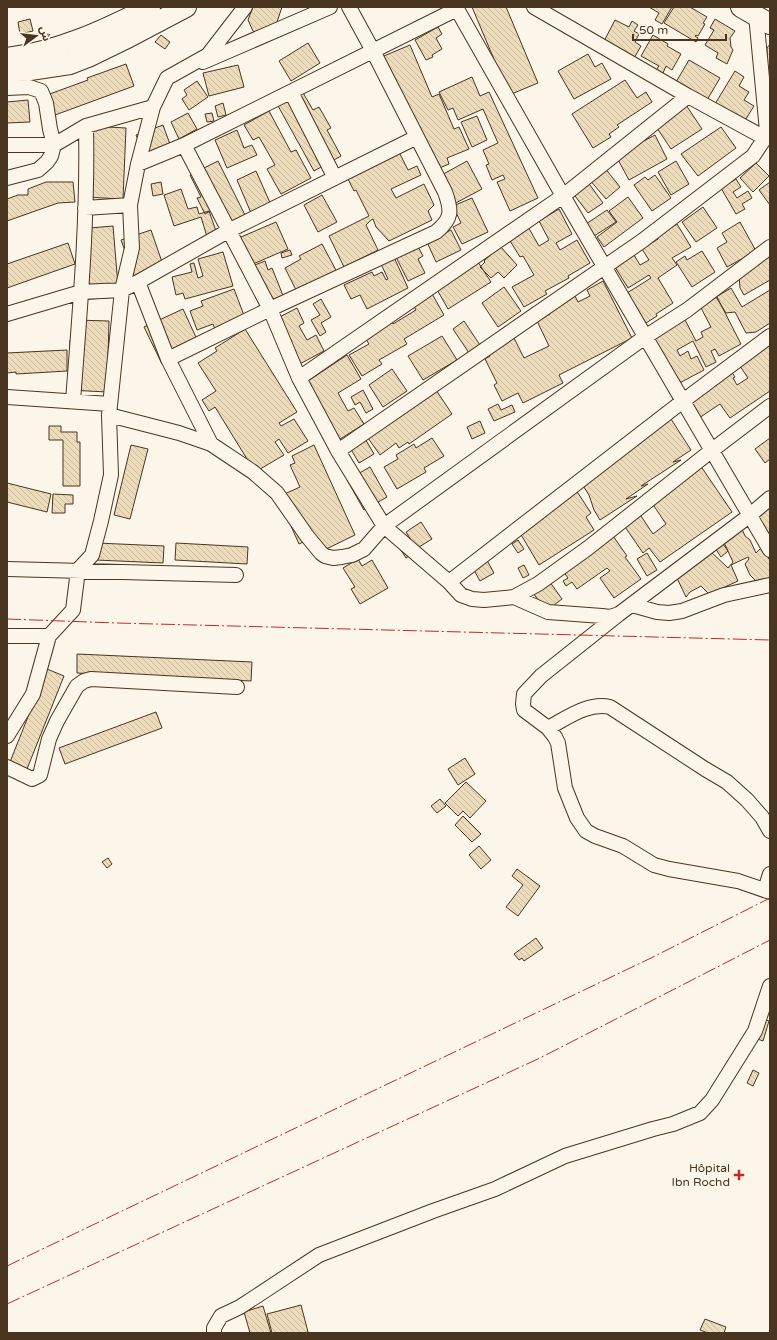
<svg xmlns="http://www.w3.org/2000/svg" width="777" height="1340" viewBox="0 0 777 1340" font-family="'Varela Round','Noto Sans Arabic',sans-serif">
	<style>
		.building { fill: url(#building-back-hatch); stroke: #4a3520 }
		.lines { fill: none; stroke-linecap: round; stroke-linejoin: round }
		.minor-casing { stroke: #4a3520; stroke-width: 16 }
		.highway-casing { stroke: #4a3520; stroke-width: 22 }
		.minor { stroke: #fbf6e9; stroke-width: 14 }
		.highway { stroke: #fbf6e9; stroke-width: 20 }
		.power { stroke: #c62828; stroke-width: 1; stroke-dasharray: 14 3 2 3; stroke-linecap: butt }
		.poi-dot { fill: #c62828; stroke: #fbf6e9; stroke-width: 1.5 }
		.labels { text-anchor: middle; stroke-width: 3; stroke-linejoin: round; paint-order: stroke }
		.poi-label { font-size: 12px; fill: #4a3520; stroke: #fbf6e9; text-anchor: end }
	</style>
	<defs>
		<pattern id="building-back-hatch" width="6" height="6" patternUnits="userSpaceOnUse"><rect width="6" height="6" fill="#ecdcbc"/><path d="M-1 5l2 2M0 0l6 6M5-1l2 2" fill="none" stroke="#ccbda1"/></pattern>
	</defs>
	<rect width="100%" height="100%" fill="#fbf6e9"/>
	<path class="building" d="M253 7H282L277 22 264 35 253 31 248 20Z
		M472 7H506L538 83 509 95Z
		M649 7H672L662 24 655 20 659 13Z
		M674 7H690L707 17 703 23 705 24 698 36 696 35 695 36 698 38 696 42 664 23Z
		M30 19 33 31 20 34 18 22Z
		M715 19 735 31 730 38 731 47 733 50 727 64 716 58 718 53 705 45 714 30 710 28Z
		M615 20 629 27 632 21 638 25 634 31 639 34 635 42 641 46 633 60 603 43Z
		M438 27 442 34 436 38 442 49 432 55 433 57 426 60 415 40Z
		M161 35 170 42 165 49 155 42Z
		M653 35 668 44 667 46 681 54 672 70 666 66 663 73 656 70 659 66 641 56Z
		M308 43 320 63 291 81 279 61Z
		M770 44V80H768L767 48Z
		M410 45 432 97 439 94 454 129 459 127 469 149 447 158 449 164 437 169 379 58Z
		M588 54 595 67 602 63 611 79 574 99 558 71Z
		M689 60 720 78 707 100 676 82Z
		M126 64 134 86 55 115 47 95 88 80 87 78Z
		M238 65 244 87 209 96 203 73Z
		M735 71 744 77 739 86 749 92 744 100 754 106 744 122 715 104Z
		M472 77 480 96 489 92 538 198 510 211 497 182 505 179 503 175 492 180 486 165 489 164 483 150 498 143 483 109 458 120 453 108 448 110 439 92Z
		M625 80 637 98 646 92 652 102 617 125 619 127 609 134 611 137 593 148 572 114Z
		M197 81 208 97 189 110 182 99 187 95 184 90Z
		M302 91 313 110 319 107 331 128 327 130 341 156 314 171 277 104Z
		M28 100 30 122 7 123V102Z
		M223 103 226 115 218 117 215 106Z
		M686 105 702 129 671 149 655 125Z
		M269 111 291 152 296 150 311 178 281 194 267 169 275 165 259 137 253 140 244 125Z
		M188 113 197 129 179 139 171 122Z
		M212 113 214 121 207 122 205 114Z
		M477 116 487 140 472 147 461 122Z
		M163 125 171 147 145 157 136 135Z
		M89 126 126 128 123 199 84 197Z
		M721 127 736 148 698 176 681 154Z
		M237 130 244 148 252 145 257 155 227 168 215 140Z
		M655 135 667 159 629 180 616 156Z
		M398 150 408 170 417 166 421 175 391 189 396 198 424 184 434 205 428 211 432 220 389 241 376 227 373 219 371 220 366 225 378 250 344 267 329 236 369 216 356 190 354 191 348 179 370 168 381 159Z
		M218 161 245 215 220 228 212 210 205 214 197 198 201 197 190 175Z
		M467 161 482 189 452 205 438 177Z
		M676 161 689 184 671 195 658 172Z
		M756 163 769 176 753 192 740 178Z
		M604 167 620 187 606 199 589 179Z
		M256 171 271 205 251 213 237 180Z
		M655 175 671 198 652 211 634 185 645 177 648 180Z
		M736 179 741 187 733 192 737 198 748 191 752 198 742 204 745 209 736 214 721 188Z
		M587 181 603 203 588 213 572 192Z
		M46 182H73L75 202 58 203 7 221V199L18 195H28V189Z
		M161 182 163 194 153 196 151 184Z
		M770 182V205L759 190Z
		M181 189 188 209 197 207 199 214 209 211 218 237 208 240 201 217 174 226 164 195Z
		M322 195 337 222 318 232 304 205Z
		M628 197 643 218 604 247 597 237 617 222 609 211Z
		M472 198 488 232 462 244 453 227 461 223 453 206Z
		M703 207 717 228 696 242 682 222Z
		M559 209 572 234 556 243 560 250 577 240 590 263 568 276 569 278 545 291 547 294 524 307 512 287 534 275 523 256 520 257 507 236 527 225 539 246 549 240 539 221Z
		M607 210 616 222 594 236 586 224Z
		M276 222 288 249 246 267 234 240Z
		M740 222 756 251 727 267 717 248 727 242 722 233Z
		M677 224 691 247 672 258 677 265 658 278 673 303 656 314 657 316 646 323 627 293 651 278 649 275 628 288 615 267 634 255 640 265 649 260 642 249 658 239 657 236Z
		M113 226 119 297 77 300 82 285 78 229Z
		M151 230 163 265 134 276 121 240Z
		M451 230 461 250 436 262 427 242Z
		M68 243 75 264 7 288V264Z
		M416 243 423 256 418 259 425 273 408 281 394 253Z
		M322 244 337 272 297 292 285 268 301 259 299 256Z
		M500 246 517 265 504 278 498 272 491 278 480 267 485 262 484 261Z
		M290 250 292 255 282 258 281 253Z
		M702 251 715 272 692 287 676 262 685 256 687 260Z
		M223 252 233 286 185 299 183 293 176 295 172 277 192 272 190 264 194 263 198 278 203 276 198 259Z
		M770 253V280L744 295 740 288 739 276 760 264V259Z
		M393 255 408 288 367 309 360 295 351 299 344 285 372 272 374 276 382 272 386 280 388 279 380 262Z
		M476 259 491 282 448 309 435 286Z
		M265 261 268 270 272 268 284 298 262 306 247 268Z
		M603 281 632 338 559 375 563 383 523 403 518 393 502 401 494 385 497 383 485 359 490 356 487 349 513 336 524 358 549 346 537 321 550 314 548 309 575 296 578 302 590 296 587 290Z
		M504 287 521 311 498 327 482 303Z
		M731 288 742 307 770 290V323L756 332 746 333 735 312 726 313 716 297Z
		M234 289 245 318 215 329 213 324 197 330 190 311 203 306 201 301Z
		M431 292 444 315 404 339 407 344 379 360 382 364 362 376 349 355 369 344 364 336 391 320 393 324 416 310 412 303Z
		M717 297 741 344 719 356 715 349 711 351 716 362 706 367 693 341 677 350 680 356 688 351 691 359 697 356 704 370 672 387 646 337 684 318 696 341 703 337 701 332 711 327 700 306Z
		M321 299 331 317 321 323 326 332 320 336 311 320 320 315 313 304Z
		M297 308 304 323 299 326 307 340 316 335 324 351 296 366 272 321Z
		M183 309 200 346 162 364 144 327Z
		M75 320 109 321 107 392 69 390 70 340H74Z
		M464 321 480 345 469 353 453 329Z
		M245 329 297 412 279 423 281 426 294 419 308 441 288 453 279 439 275 442 284 455 255 472 215 407 209 411 202 400 216 391 198 363 217 351 215 348Z
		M442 336 457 360 423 380 408 356Z
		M770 343V391L730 418 720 404 693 422 681 404 731 371 735 377 733 378 737 385 748 378 738 363Z
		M67 350V371L16 374V372L7 373V353Z
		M347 355 361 379 338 393 348 411 354 408 364 424 337 441 305 383Z
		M392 369 407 391 383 407 369 385Z
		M363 390 373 409 366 413 360 402 355 405 351 397Z
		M436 390 452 414 409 444 408 442 399 448 396 443 380 455 368 438Z
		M498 404 501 410 512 405 515 412 494 421 488 409Z
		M671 419 691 450 673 462 681 460 641 486 648 484 626 499 637 496 600 520 594 510 589 495 582 484 598 471 641 443 630 446Z
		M480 421 485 433 472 439 467 427Z
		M49 426H61V432H77V442H80V486H63V440H49Z
		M364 437 374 454 359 463 349 446Z
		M432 438 444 456 424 468 426 472 397 489 384 467 398 459 396 455 414 444 416 448Z
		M770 438V459L765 463 755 449Z
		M131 445 148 449 130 519 114 515Z
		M314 445 355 535 318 553 311 538 299 544 278 497 300 487 290 465 295 463 292 456Z
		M700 465 732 512 660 562 649 548 643 553 621 521 637 510 653 534 666 524 650 500Z
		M370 467 387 497 364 510 347 480Z
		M7 483 51 494 47 512 7 502Z
		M574 487 591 513 586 517 594 530 539 565 517 528Z
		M53 494 73 495V504H65V513H52Z
		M770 500V560L741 511Z
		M421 522 432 539 419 547 420 549 406 558 395 541 408 542 411 540 406 532Z
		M741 527 745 536 750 540 756 553 763 546 770 561V582L761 586 750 575 745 564 749 559 748 557 731 565 738 581 709 594 701 586 690 592 686 597 676 576 695 566 691 558 709 550 728 568 733 562 721 536Z
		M611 533 627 556 625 557 641 579 614 598 600 578 610 571 607 568 577 589 572 582 566 586 563 581 568 578 561 568Z
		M518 540 524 549 518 553 512 544Z
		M720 540 728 551 721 557 713 545Z
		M97 543 164 546 163 563 96 560Z
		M176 543 248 547 247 564 175 560Z
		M647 553 657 570 647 576 637 559Z
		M484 555 494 573 480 581 470 563Z
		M358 559 362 566 372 560 388 588 360 604 351 589 355 587 343 568Z
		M524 565 529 575 523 578 518 568Z
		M547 578 562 599 546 611 531 590Z
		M77 654 252 662 251 681 77 673Z
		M47 669 64 676 25 774 8 767Z
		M156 712 162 728 65 764 59 748Z
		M465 758 475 774 458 785 448 769Z
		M466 782 486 801 470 818 463 811 458 816 445 803Z
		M440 799 446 806 437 813 431 806Z
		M463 816 481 834 472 842 455 825Z
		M479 846 491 860 481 869 469 855Z
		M108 858 112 864 107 868 102 862Z
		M517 869 540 886 518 916 506 907 523 885 512 876Z
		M536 938 543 948 524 961 522 958 519 960 514 954Z
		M761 1018 769 1021 763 1041 755 1038Z
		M753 1070 759 1073 753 1086 747 1083Z
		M301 1305 308 1332 303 1333H272L267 1314Z
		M263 1306 271 1333H250L244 1312Z
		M705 1319 726 1327 724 1333H708L700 1330Z"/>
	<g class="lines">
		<g class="minor-casing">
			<path id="minor" d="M457 7V9L563 196 770 550
				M534 7 688 96 765 138
				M203 62 330 7
				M7 88 29 87 41 91 46 103 50 129 54 145 51 156 47 162 38 170 7 178
				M291 92 335 178
				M7 145H54L86 126 153 107
				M184 145 270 309 299 378 338 451 384 526 449 582 461 595 472 599 484 600 505 598 514 597 538 584 588 548 711 451 770 406
				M138 164 184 145 457 9
				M85 208 130 205
				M138 282 168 359 211 444
				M7 314 81 292 122 290 138 282 228 231 417 137
				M168 359 270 309 436 232C452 219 452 211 445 192L373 51 349 7
				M299 378 563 196 688 96
				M7 397 110 404
				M73 401C80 309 88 218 86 126
				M109 415 179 433 211 444 253 472 277 493 307 536 321 553 325 556 333 558 342 557 352 555 364 549 384 526 645 337 687 310 770 247
				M338 451 642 241 753 156 765 138 767 131 756 15
				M7 569 236 575
				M449 582 683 401 770 336
				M514 597 548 612 602 616 610 617 619 614 749 516 770 498
				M632 605 657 612 669 613 682 611 724 595 770 585
				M619 614 541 676 524 694 523 704 524 710 548 728 555 737 558 743 565 788 577 818 586 831 595 836 623 846 654 865 669 869 738 881 770 892
				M7 636H49
				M548 728C567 718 588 702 610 707L705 769 727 782 747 800 762 817 770 831
				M7 736 33 694 49 636 73 610 78 570 92 555 101 521 111 475 109 415 122 290 132 248 130 205 138 164 153 107 167 78 208 55 245 7
				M7 767 32 779 40 775 49 739 57 721 77 686 84 681 91 679 237 687
				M765 890 770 874
				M214 1333V1328L221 1316 240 1307 319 1255 433 1211 495 1189 565 1156 653 1129 673 1124 700 1113 712 1100 755 1031 770 986"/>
		</g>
		<g class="highway-casing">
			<path id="highway" d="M741 7 770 24
				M7 58C58 52 105 30 150 7
				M7 72 30 70 70 64 88 57 129 37 186 7"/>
		</g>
		<use href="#minor" class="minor"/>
		<use href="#highway" class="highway"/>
		<path class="power" d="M7 619 117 623 770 640
			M7 1266 651 958 770 898
			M7 1304 540 1058 770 940"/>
	</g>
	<path class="poi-dot" d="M737 1169h4v4h4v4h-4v4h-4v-4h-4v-4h4z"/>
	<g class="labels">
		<g class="poi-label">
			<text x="730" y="1172">Hôpital<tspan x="730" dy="14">Ibn Rochd</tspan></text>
		</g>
	</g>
	<rect width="777" height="1340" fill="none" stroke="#4a3520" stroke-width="16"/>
	<g transform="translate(36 36) rotate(75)" stroke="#fbf6e9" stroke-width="3" paint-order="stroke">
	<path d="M0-3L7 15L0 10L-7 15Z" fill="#4a3520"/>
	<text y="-6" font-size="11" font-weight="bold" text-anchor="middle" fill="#4a3520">ش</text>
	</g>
	<path d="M633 34v6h93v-6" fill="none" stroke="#4a3520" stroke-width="2"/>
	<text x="639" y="34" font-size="12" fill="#4a3520" stroke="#fbf6e9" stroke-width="3" paint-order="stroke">50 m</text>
</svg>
